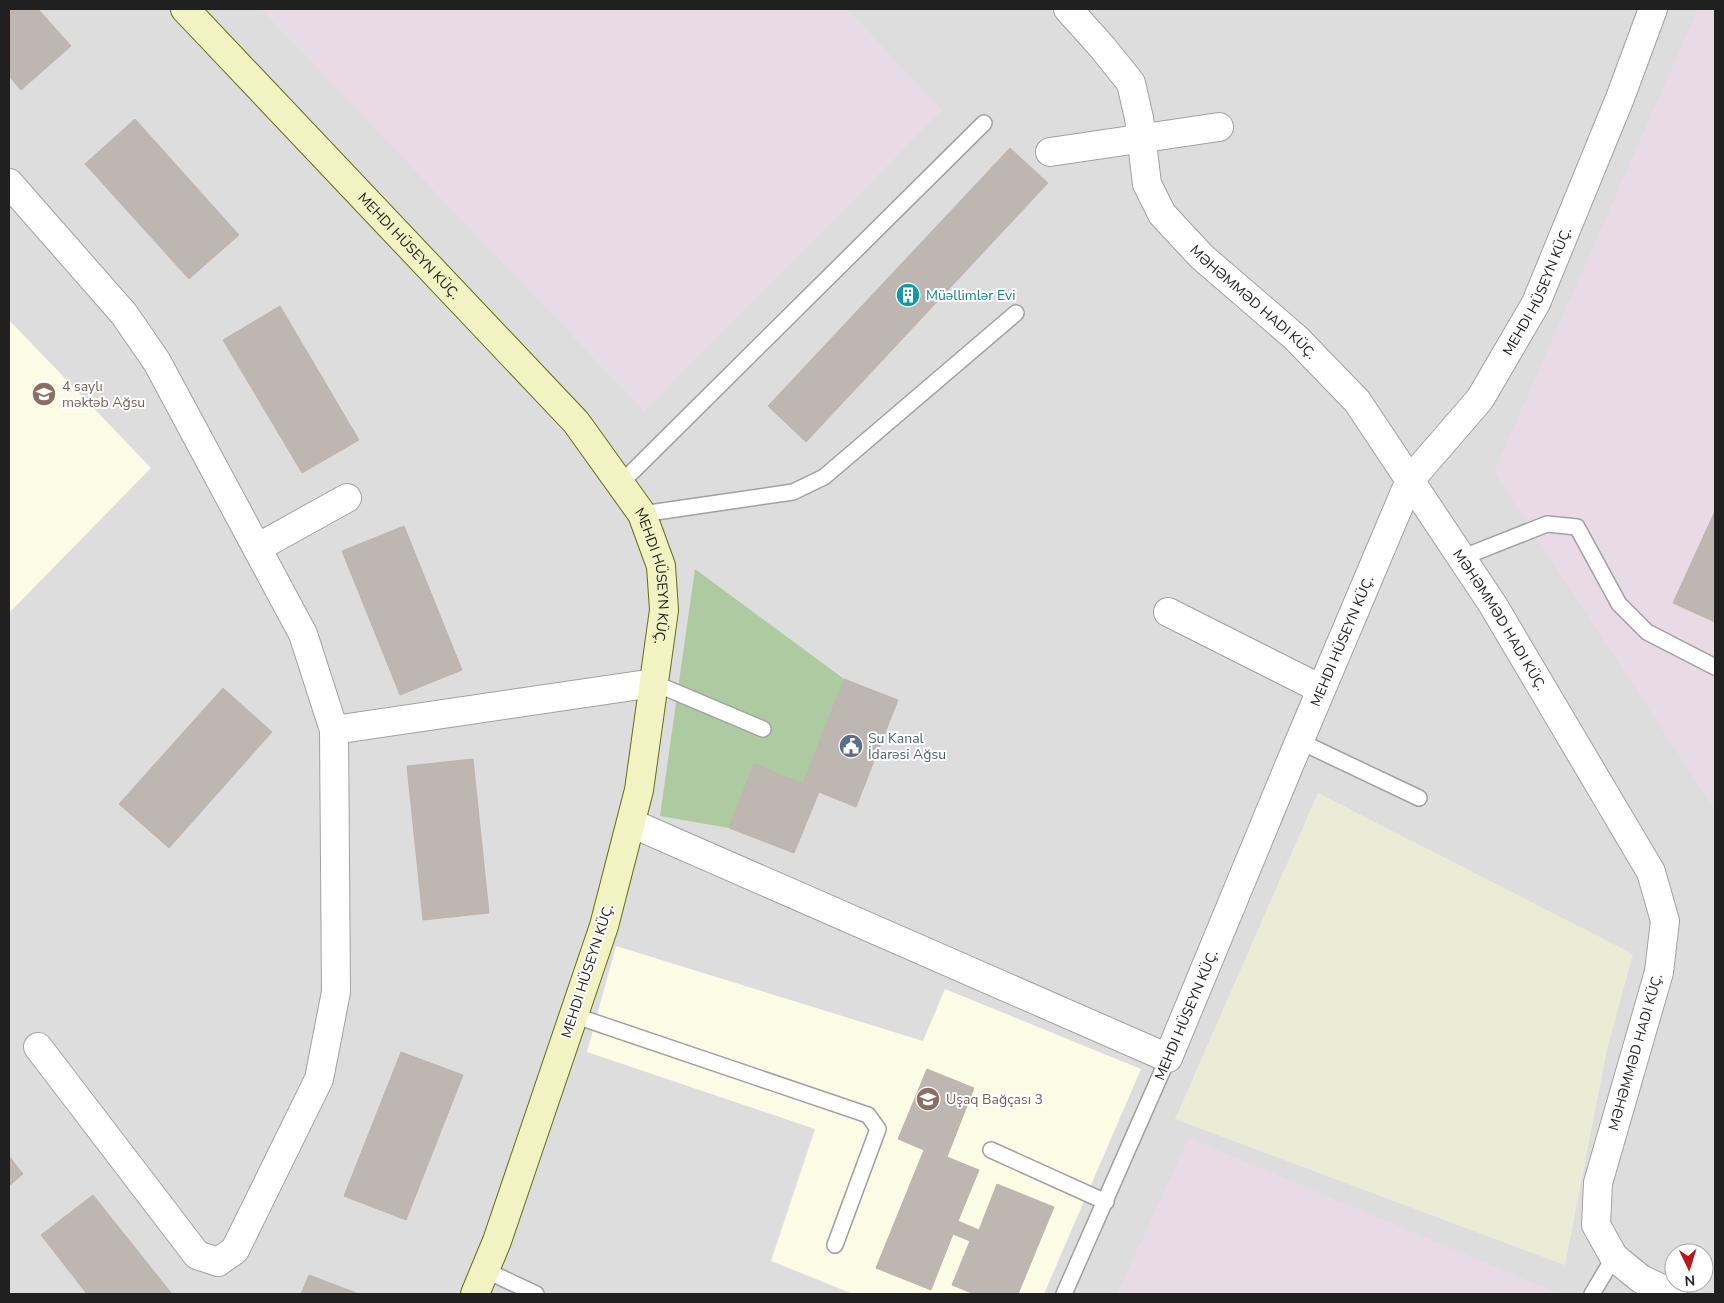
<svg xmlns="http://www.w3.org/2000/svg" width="1724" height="1303" viewBox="0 0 1724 1303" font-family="'Nunito Sans',sans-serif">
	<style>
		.residential { fill: #dedddd; fill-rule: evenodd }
		.industrial { fill: #e8dbe5 }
		.education { fill: #fcfbe5 }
		.farmland { fill: #eaecd5 }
		.forest { fill: #aecaa1 }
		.building { fill: #bdb6b1; stroke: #c0b4ac }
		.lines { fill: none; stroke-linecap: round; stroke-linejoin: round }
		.lane-casing { stroke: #a1a1a1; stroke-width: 18 }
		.street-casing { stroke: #a1a1a1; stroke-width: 30 }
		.secondary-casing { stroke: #646d12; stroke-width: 30 }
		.lane { stroke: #fff; stroke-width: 15 }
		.street { stroke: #fff; stroke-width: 28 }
		.secondary { stroke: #f1f3c2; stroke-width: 28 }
		.labels { text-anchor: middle; stroke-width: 4; stroke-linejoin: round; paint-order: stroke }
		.street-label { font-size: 14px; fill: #202020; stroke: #fff }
		.culture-label { font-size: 14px; fill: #0d838f; stroke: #fff; text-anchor: start }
		.education-label { font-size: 14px; fill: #785e54; stroke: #fff; text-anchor: start }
		.service-label { font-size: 14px; fill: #4e5e75; stroke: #fff; text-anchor: start }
	</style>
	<rect width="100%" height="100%" fill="#f0ede8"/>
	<path class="residential" d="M9 9H1715V1294H9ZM1674 1253H1704V1283H1674Z"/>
	<path class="industrial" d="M261 9H847L942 110 644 411Z
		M1698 9H1715V810L1494 472Z
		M1189 1138 1560 1294H1117Z"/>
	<path class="education" d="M9 320 151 468 9 613Z
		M616 946 923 1041 945 989 1141 1069 1044 1294H853L771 1261 815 1129 587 1052Z"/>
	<path class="farmland" d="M1318 793 1633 954 1607 1050 1565 1265 1175 1119Z"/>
	<path class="forest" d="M695 569 844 679 803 784 754 765 729 828 660 816Z"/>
	<path class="building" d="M9 9H38L71 46 21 90 9 76Z
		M135 119 239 235 189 279 85 164Z
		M1010 148 1048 183 806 442 768 406Z
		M280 306 359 440 302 473 223 340Z
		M1715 511V622L1673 603Z
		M404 526 462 670 400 695 342 551Z
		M844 679 898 700 856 807 819 792 794 853 729 828 754 764 803 784Z
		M223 688 272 732 169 848 119 804Z
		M473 759 489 913 423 920 407 766Z
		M401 1052 463 1075 406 1220 344 1196Z
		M927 1069 974 1088 947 1157 979 1170 958 1221 979 1230 997 1184 1054 1207 1018 1294H974L952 1285 970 1241 953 1234 931 1290 876 1268 924 1150 898 1139Z
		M9 1156 23 1174 9 1186Z
		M93 1195 172 1294H87L41 1235Z
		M309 1275 359 1294H301Z"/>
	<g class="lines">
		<g class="lane-casing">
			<path id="lane" d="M620 484 984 123
				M642 514 793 492 824 477 1016 313
				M1461 558 1547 524 1577 527 1619 604 1647 632 1715 667
				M654 683 763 729
				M1299 741 1419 798
				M573 1015 868 1115 878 1129 835 1245
				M991 1150 1106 1202
				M485 1270 536 1294
				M1064 1294 1168 1058
				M1592 1294 1614 1257"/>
		</g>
		<g class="street-casing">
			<g id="street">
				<path id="s1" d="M1068 9 1103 48 1131 83 1139 118 1147 184 1162 214 1202 257 1296 338 1357 401 1493 605 1651 872 1665 921 1659 972 1598 1183 1596 1225 1614 1257 1641 1279 1673 1294"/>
				<path d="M1050 152 1219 127"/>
				<path d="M9 183 124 314 157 362 303 634 334 730 336 992 319 1079 235 1250 218 1262 197 1255 38 1047"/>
				<path d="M257 548 347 498"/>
				<path d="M1168 612 1321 689"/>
				<path d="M334 730 654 683"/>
				<path id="s2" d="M631 823 1168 1058 1291 761 1410 480 1480 399 1536 303 1620 98 1653 9"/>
			</g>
		</g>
		<g class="secondary-casing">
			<g id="secondary">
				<path id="s3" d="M185 9 576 422 642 514 661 566 664 610 639 790 604 926 497 1241 475 1294"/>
			</g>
		</g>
		<use href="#lane" class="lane"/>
		<use href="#street" class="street"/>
		<use href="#secondary" class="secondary"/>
	</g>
	<defs>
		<g id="building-disc" transform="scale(1.25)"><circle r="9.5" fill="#0f9aa8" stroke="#fff"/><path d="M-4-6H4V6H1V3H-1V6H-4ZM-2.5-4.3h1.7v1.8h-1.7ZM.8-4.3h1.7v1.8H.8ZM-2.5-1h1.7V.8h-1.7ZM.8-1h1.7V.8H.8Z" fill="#fff"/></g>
		<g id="school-disc" transform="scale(1.25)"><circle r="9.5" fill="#8d6e63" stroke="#fff"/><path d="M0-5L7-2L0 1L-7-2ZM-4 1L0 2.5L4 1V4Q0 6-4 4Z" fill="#fff"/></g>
		<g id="civic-disc" transform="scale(1.25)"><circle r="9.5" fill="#5c6f8a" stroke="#fff"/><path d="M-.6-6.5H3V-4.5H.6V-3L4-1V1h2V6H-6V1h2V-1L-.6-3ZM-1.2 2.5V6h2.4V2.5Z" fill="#fff"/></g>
	</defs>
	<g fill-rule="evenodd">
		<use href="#building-disc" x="908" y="295"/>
		<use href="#school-disc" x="44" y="394"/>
		<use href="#civic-disc" x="851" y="746"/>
		<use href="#school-disc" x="928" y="1099"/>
	</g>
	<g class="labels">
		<g class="street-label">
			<text dy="5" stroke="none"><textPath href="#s3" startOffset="326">MEHDI HÜSEYN KÜÇ.</textPath></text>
			<text dy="5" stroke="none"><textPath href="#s2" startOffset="1442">MEHDI HÜSEYN KÜÇ.</textPath></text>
			<text dy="5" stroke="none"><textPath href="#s1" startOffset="360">MƏHƏMMƏD HADI KÜÇ.</textPath></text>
			<text dy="5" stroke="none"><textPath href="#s3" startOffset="746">MEHDI HÜSEYN KÜÇ.</textPath></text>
			<text dy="5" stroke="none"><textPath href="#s1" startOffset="765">MƏHƏMMƏD HADI KÜÇ.</textPath></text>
			<text dy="5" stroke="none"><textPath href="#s2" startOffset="1038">MEHDI HÜSEYN KÜÇ.</textPath></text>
			<text transform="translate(587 971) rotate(-72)" y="5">MEHDI HÜSEYN KÜÇ.</text>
			<text transform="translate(1186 1015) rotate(-67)" y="5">MEHDI HÜSEYN KÜÇ.</text>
			<text transform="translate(1635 1052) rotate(-74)" y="5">MƏHƏMMƏD HADI KÜÇ.</text>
		</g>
		<g class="culture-label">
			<text x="926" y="300">Müəllimlər Evi</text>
		</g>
		<g class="education-label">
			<text x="62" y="391">4 saylı<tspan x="62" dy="16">məktəb Ağsu</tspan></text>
			<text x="946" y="1104">Uşaq Bağçası 3</text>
		</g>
		<g class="service-label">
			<text x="868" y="743">Su Kanal<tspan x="868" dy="16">İdarəsi Ağsu</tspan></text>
		</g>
	</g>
	<rect width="1724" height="1303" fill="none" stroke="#202020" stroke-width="20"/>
	<g transform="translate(1689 1268) rotate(176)"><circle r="24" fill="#ffffff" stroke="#a6a6a6"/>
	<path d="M0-4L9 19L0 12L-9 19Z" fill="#b91719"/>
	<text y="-8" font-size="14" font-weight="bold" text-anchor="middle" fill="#202020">N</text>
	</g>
</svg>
